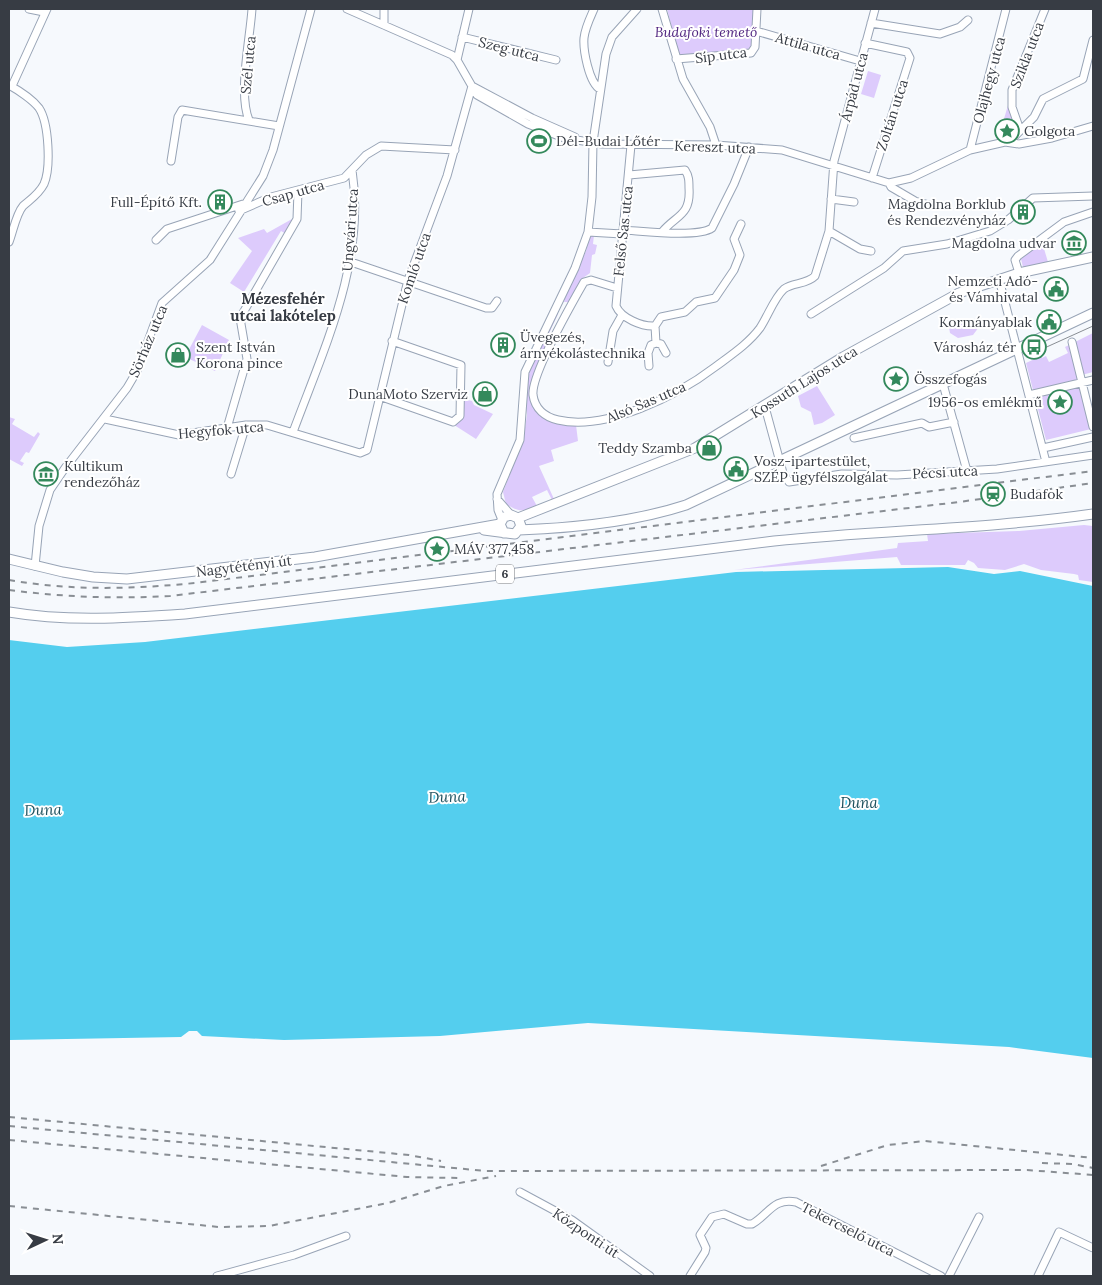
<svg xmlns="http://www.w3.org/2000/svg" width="1102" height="1285" viewBox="0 0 1102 1285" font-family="Lora,serif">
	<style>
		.green { fill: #ddcbfc }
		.water { fill: #54ceee }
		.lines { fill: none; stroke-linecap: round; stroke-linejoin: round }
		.minor-casing { stroke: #98a4b6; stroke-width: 9 }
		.major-casing { stroke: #98a4b6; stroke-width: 11 }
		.minor { stroke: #fff; stroke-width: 7 }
		.major { stroke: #fff; stroke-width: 9 }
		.tram { stroke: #898e94; stroke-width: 1 }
		.rail { stroke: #898e94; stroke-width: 2; stroke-dasharray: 6 6; stroke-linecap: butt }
		.labels { text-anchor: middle; stroke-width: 4; stroke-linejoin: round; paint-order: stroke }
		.shield { fill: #fff; stroke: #73767c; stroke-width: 1 }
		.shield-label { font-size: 12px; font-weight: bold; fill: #373c44 }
		.park-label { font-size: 14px; font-style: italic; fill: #512681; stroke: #fff }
		.street-label { font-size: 14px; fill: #373c44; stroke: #fff }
		.poi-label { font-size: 14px; fill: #373c44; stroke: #fff; text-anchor: start }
		.neighbourhood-label { font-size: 15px; font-weight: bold; fill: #373c44; stroke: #fff }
		.water-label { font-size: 15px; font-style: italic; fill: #1d515e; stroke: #fff }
	</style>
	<rect width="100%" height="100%" fill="#f6f9fd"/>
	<path class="green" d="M667 9H756L753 47 739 53 679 55Z
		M868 71 881 75 874 98 861 94Z
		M1009 102 1016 130 1012 136 1001 138 1000 132Z
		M292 219 286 234 281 231 244 292 230 283 252 251 238 238 264 229 267 233Z
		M590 235H594L593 244 597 245 595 254 592 255 590 273 583 278 570 302H564L565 295 586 251Z
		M1042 242 1048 262 1023 267 1021 259Z
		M555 312 558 314 545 342 548 343 531 385 539 414 576 425 578 441 551 450 554 461 539 466 554 499 552 500 547 490 532 497 537 506C523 512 519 512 506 504L503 492 523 440 527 415 524 394 526 376Z
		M972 321 979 327 973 335 958 338 950 333 949 327Z
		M202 325 229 340 215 371 185 357Z
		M1093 333V372L1078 376 1091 429 1046 440 1026 363 1041 356 1042 358 1046 356 1049 362 1068 353 1065 347Z
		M817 386 835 415 822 423 814 425 811 412 801 407 798 396Z
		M463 399 472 401 474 405 493 414 476 439 451 423H458L461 420Z
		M9 417 15 419 12 424 34 437 38 432 40 434 29 453 26 452 20 461 24 463 22 466 9 459Z
		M1084 525 1093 526V582L1079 580 1078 575 1074 574 1041 570 1024 564 1005 570 978 568 974 563 968 560 965 565H901L897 557 734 570 897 548 898 543 928 541 927 534 1019 531Z"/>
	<path class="water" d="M948 567 994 574 1020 571 1093 586V1058L1009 1047 588 1023 440 1036 284 1040 202 1036 197 1031H189L181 1037 9 1040V640L67 647 145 642 736 572Z"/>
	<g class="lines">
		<g class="minor-casing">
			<path id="minor" d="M29 9 44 12
				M347 9 452 55 457 60 477 95 528 124 564 138 602 144 716 145 782 150 889 183 911 178 970 150 1005 142 1019 144 1052 138 1093 126
				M384 9V25
				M594 9C590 18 585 28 584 38 583 50 589 83 600 89
				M662 9 683 79 710 127 716 145
				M871 23 940 34 960 27 968 20
				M756 31 860 61
				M462 37 556 60
				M865 43 907 52 910 58 872 178
				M676 59 751 53 755 47 757 9
				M457 60 469 9
				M9 85C18 90 33 100 39 108 49 123 51 168 44 184 39 194 31 199 23 206 16 214 13 232 9 242
				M12 86 47 9
				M472 86 532 118 575 137
				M249 120C238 94 250 39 252 9
				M1020 130 1012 107V90L1045 9
				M1009 142 1034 117 1043 99 1083 79 1093 40
				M631 145 616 306C621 318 642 327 655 326
				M970 150 1006 9
				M171 161 178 117 182 110 279 126
				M629 175 685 170C689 176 689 181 689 188 691 216 676 215 662 232
				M889 183 891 187 915 201 929 205
				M831 199 854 202
				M239 211 271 197 344 178 366 155 381 146 455 150
				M623 230C642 231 698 238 712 228L734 184 749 147
				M829 231 860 249 871 251
				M588 232 622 234
				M156 240 167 229 243 204
				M351 262 486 308H492L497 301
				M1019 273 1015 260 1018 256 1064 222 1093 212
				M999 279 1046 462
				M617 288 591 280 584 282C572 303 531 375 533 395 535 409 545 417 558 420 606 431 677 396 715 367 731 355 748 344 760 328 768 316 774 298 784 289 793 282 806 285 815 276L829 231 834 161 875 9
				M811 314 884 268 903 251 947 244 990 231 1008 220 1033 198 1093 196
				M1072 342 1093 427
				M656 343 655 326 661 317 685 312 696 302 715 298 734 270 740 255 734 239 741 224
				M656 343 661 344 666 353
				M608 362 613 331 622 315
				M649 366 648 353 651 345 656 343
				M943 384 967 471
				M1029 395 1093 380
				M379 396 453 422 460 416 461 365 392 341
				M765 407 783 473 789 482 842 474 897 475 997 469 1093 455
				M105 419 179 435 246 425H267L360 453 367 450 408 280 447 176 472 86
				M227 428 247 359 240 318 297 219 298 191
				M293 432C324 348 366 262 352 170
				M854 438 922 423 929 427 954 422
				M1043 448 1093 437
				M231 474 246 425
				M497 499 511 515
				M502 520 498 510 497 494 520 440 525 372 575 268 588 232 592 197 593 142 606 54 612 37 637 9
				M35 566 39 526 50 490 65 468 127 388 137 371 162 303 210 260 263 176 273 150 311 9
				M520 1192 572 1220 650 1276
				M217 1276 294 1255 346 1236
				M690 1276 705 1252 706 1248 700 1235 712 1217 724 1214 747 1224H752C768 1215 774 1197 796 1202L941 1276
				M949 1276 979 1217
				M1038 1276 1059 1232 1093 1248"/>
		</g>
		<g class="major-casing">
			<path id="major" d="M518 518 695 448 843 357 959 293 1019 273 1093 257
				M484 530 515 534 521 526 518 518 511 515 504 517 500 524 504 533
				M519 530C574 528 634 522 686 505L1093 313
				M9 559 63 572 93 577 127 579 315 557 500 524
				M9 612C67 622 126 618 185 614L774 541C880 530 988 529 1093 514"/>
		</g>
		<use href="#minor" class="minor"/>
		<use href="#major" class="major"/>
		<path class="tram" d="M1029 355 1093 326"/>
		<path class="rail" d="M9 580C71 591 133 589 195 583L1093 471
			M9 590C63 597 115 599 170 596L959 502 1093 483
			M9 1117 409 1155 441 1161
			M9 1126 486 1171 1027 1170 1093 1175
			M9 1140 407 1177 458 1178
			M1042 1163 1073 1164 1093 1168
			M821 1166 888 1145 925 1141 1093 1158
			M9 1206 219 1227 269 1226 388 1203 444 1186 496 1176"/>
	</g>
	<defs>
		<g id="sight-ring" transform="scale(1.25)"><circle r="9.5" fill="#fff" stroke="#34895c" stroke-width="1.5"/><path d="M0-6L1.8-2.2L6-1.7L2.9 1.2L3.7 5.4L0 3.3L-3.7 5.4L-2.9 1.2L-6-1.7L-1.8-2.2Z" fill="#34895c"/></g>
		<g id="stadium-ring" transform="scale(1.25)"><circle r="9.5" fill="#fff" stroke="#34895c" stroke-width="1.5"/><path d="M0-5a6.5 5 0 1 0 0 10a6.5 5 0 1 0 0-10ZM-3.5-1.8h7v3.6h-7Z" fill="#34895c"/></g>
		<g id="building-ring" transform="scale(1.25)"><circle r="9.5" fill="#fff" stroke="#34895c" stroke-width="1.5"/><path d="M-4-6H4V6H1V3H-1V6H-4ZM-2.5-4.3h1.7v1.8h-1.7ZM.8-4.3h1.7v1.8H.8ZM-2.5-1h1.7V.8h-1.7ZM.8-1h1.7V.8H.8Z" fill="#34895c"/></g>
		<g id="museum-ring" transform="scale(1.25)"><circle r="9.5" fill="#fff" stroke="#34895c" stroke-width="1.5"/><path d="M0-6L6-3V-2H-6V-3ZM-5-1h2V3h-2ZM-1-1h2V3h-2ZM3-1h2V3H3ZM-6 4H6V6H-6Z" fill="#34895c"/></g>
		<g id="civic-ring" transform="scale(1.25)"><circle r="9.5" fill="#fff" stroke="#34895c" stroke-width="1.5"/><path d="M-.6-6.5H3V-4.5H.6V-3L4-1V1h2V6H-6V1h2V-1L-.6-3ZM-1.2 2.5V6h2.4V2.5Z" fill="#34895c"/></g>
		<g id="bus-ring" transform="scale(1.25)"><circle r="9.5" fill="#fff" stroke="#34895c" stroke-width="1.5"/><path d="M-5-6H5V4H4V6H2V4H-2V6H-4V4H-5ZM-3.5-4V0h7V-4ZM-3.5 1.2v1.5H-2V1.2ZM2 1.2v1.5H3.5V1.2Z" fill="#34895c"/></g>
		<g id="shop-ring" transform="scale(1.25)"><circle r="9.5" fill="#fff" stroke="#34895c" stroke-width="1.5"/><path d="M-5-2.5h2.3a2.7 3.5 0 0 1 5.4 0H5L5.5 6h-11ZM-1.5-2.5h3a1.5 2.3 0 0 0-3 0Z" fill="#34895c"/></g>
		<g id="station-ring" transform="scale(1.25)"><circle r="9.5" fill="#fff" stroke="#34895c" stroke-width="1.5"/><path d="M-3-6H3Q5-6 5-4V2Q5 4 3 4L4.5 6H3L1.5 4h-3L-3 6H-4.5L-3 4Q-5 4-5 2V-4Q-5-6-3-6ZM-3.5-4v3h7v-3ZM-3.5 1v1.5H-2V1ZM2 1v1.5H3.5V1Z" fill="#34895c"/></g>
	</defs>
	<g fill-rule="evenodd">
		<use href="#sight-ring" x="1007" y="131"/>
		<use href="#stadium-ring" x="539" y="141"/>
		<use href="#building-ring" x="220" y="202"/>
		<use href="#building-ring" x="1023" y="212"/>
		<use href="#museum-ring" x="1074" y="243"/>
		<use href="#civic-ring" x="1056" y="289"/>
		<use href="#civic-ring" x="1049" y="322"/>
		<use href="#building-ring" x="503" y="345"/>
		<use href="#bus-ring" x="1034" y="347"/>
		<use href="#shop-ring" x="178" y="355"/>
		<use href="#sight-ring" x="896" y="379"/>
		<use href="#shop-ring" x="485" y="394"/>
		<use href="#sight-ring" x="1060" y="402"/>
		<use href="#shop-ring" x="709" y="448"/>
		<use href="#civic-ring" x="736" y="469"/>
		<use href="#museum-ring" x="46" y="474"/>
		<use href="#station-ring" x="993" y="494"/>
		<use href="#sight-ring" x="437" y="549"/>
	</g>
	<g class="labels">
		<rect class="shield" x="496" y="564.5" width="18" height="19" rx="4"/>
		<g class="shield-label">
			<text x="505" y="578">6</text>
		</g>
		<g class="park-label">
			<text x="706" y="37">Budafoki temető</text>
		</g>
		<g class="street-label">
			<text transform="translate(808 46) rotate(16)" y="5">Attila utca</text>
			<text transform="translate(509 49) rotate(14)" y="5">Szeg utca</text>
			<text transform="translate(721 55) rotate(-7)" y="5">Síp utca</text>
			<text transform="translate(1027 55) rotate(-69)" y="5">Szikla utca</text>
			<text transform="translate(248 65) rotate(-85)" y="5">Szél utca</text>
			<text transform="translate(989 80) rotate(-75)" y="5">Olajhegy utca</text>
			<text transform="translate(854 87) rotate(-75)" y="5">Árpád utca</text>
			<text transform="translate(892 115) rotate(-72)" y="5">Zoltán utca</text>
			<text transform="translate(715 147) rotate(2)" y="5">Kereszt utca</text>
			<text transform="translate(293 193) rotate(-16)" y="5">Csap utca</text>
			<text transform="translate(350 230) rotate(-86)" y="5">Ungvári utca</text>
			<text transform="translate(623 231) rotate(-84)" y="5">Felső Sas utca</text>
			<text transform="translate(414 268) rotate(-71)" y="5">Komló utca</text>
			<text transform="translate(148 341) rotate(-67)" y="5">Sörház utca</text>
			<text transform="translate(804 382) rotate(-32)" y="5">Kossuth Lajos utca</text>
			<text transform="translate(646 402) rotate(-23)" y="5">Alsó Sas utca</text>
			<text transform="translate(221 430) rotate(-5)" y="5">Hegyfok utca</text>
			<text transform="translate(945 472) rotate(-3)" y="5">Pécsi utca</text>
			<text transform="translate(244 566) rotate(-7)" y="5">Nagytétényi út</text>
			<text transform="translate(848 1229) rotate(27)" y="5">Tekercselő utca</text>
			<text transform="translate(586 1233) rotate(34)" y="5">Központi út</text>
		</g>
		<g class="poi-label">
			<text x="1024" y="136">Golgota</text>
			<text x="556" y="146">Dél-Budai Lőtér</text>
			<text x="202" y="207" text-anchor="end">Full-Építő Kft.</text>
			<text x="1006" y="209" text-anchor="end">Magdolna Borklub<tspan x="1006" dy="16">és Rendezvényház</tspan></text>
			<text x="1056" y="248" text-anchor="end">Magdolna udvar</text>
			<text x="1038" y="286" text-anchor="end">Nemzeti Adó-<tspan x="1038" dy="16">és Vámhivatal</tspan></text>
			<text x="1032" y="327" text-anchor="end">Kormányablak</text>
			<text x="520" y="342">Üvegezés,<tspan x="520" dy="16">árnyékolástechnika</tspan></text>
			<text x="196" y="352">Szent István<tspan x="196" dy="16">Korona pince</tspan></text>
			<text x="1016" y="352" text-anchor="end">Városház tér</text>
			<text x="914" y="384">Összefogás</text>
			<text x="468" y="399" text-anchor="end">DunaMoto Szerviz</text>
			<text x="1042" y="407" text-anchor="end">1956-os emlékmű</text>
			<text x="692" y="453" text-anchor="end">Teddy Szamba</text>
			<text x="754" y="466">Vosz-ipartestület,<tspan x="754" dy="16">SZÉP ügyfélszolgálat</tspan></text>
			<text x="64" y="471">Kultikum<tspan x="64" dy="16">rendezőház</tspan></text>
			<text x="1010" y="499">Budafok</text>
			<text x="454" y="554">MÁV 377,458</text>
		</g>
		<g class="neighbourhood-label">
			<text x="283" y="304">Mézesfehér<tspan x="283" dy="17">utcai lakótelep</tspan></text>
		</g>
		<g class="water-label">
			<text transform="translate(447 797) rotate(-2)" y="5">Duna</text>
			<text x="859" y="808">Duna</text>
			<text transform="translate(43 810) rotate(-2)" y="5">Duna</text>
		</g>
	</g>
	<rect width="1102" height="1285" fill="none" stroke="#373c44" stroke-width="20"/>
	<g transform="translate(45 1240) rotate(86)" stroke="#ffffff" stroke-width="4" paint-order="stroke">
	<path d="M0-4L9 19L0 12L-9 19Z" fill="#373c44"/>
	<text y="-8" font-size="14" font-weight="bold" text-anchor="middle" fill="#373c44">N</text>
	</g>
</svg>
